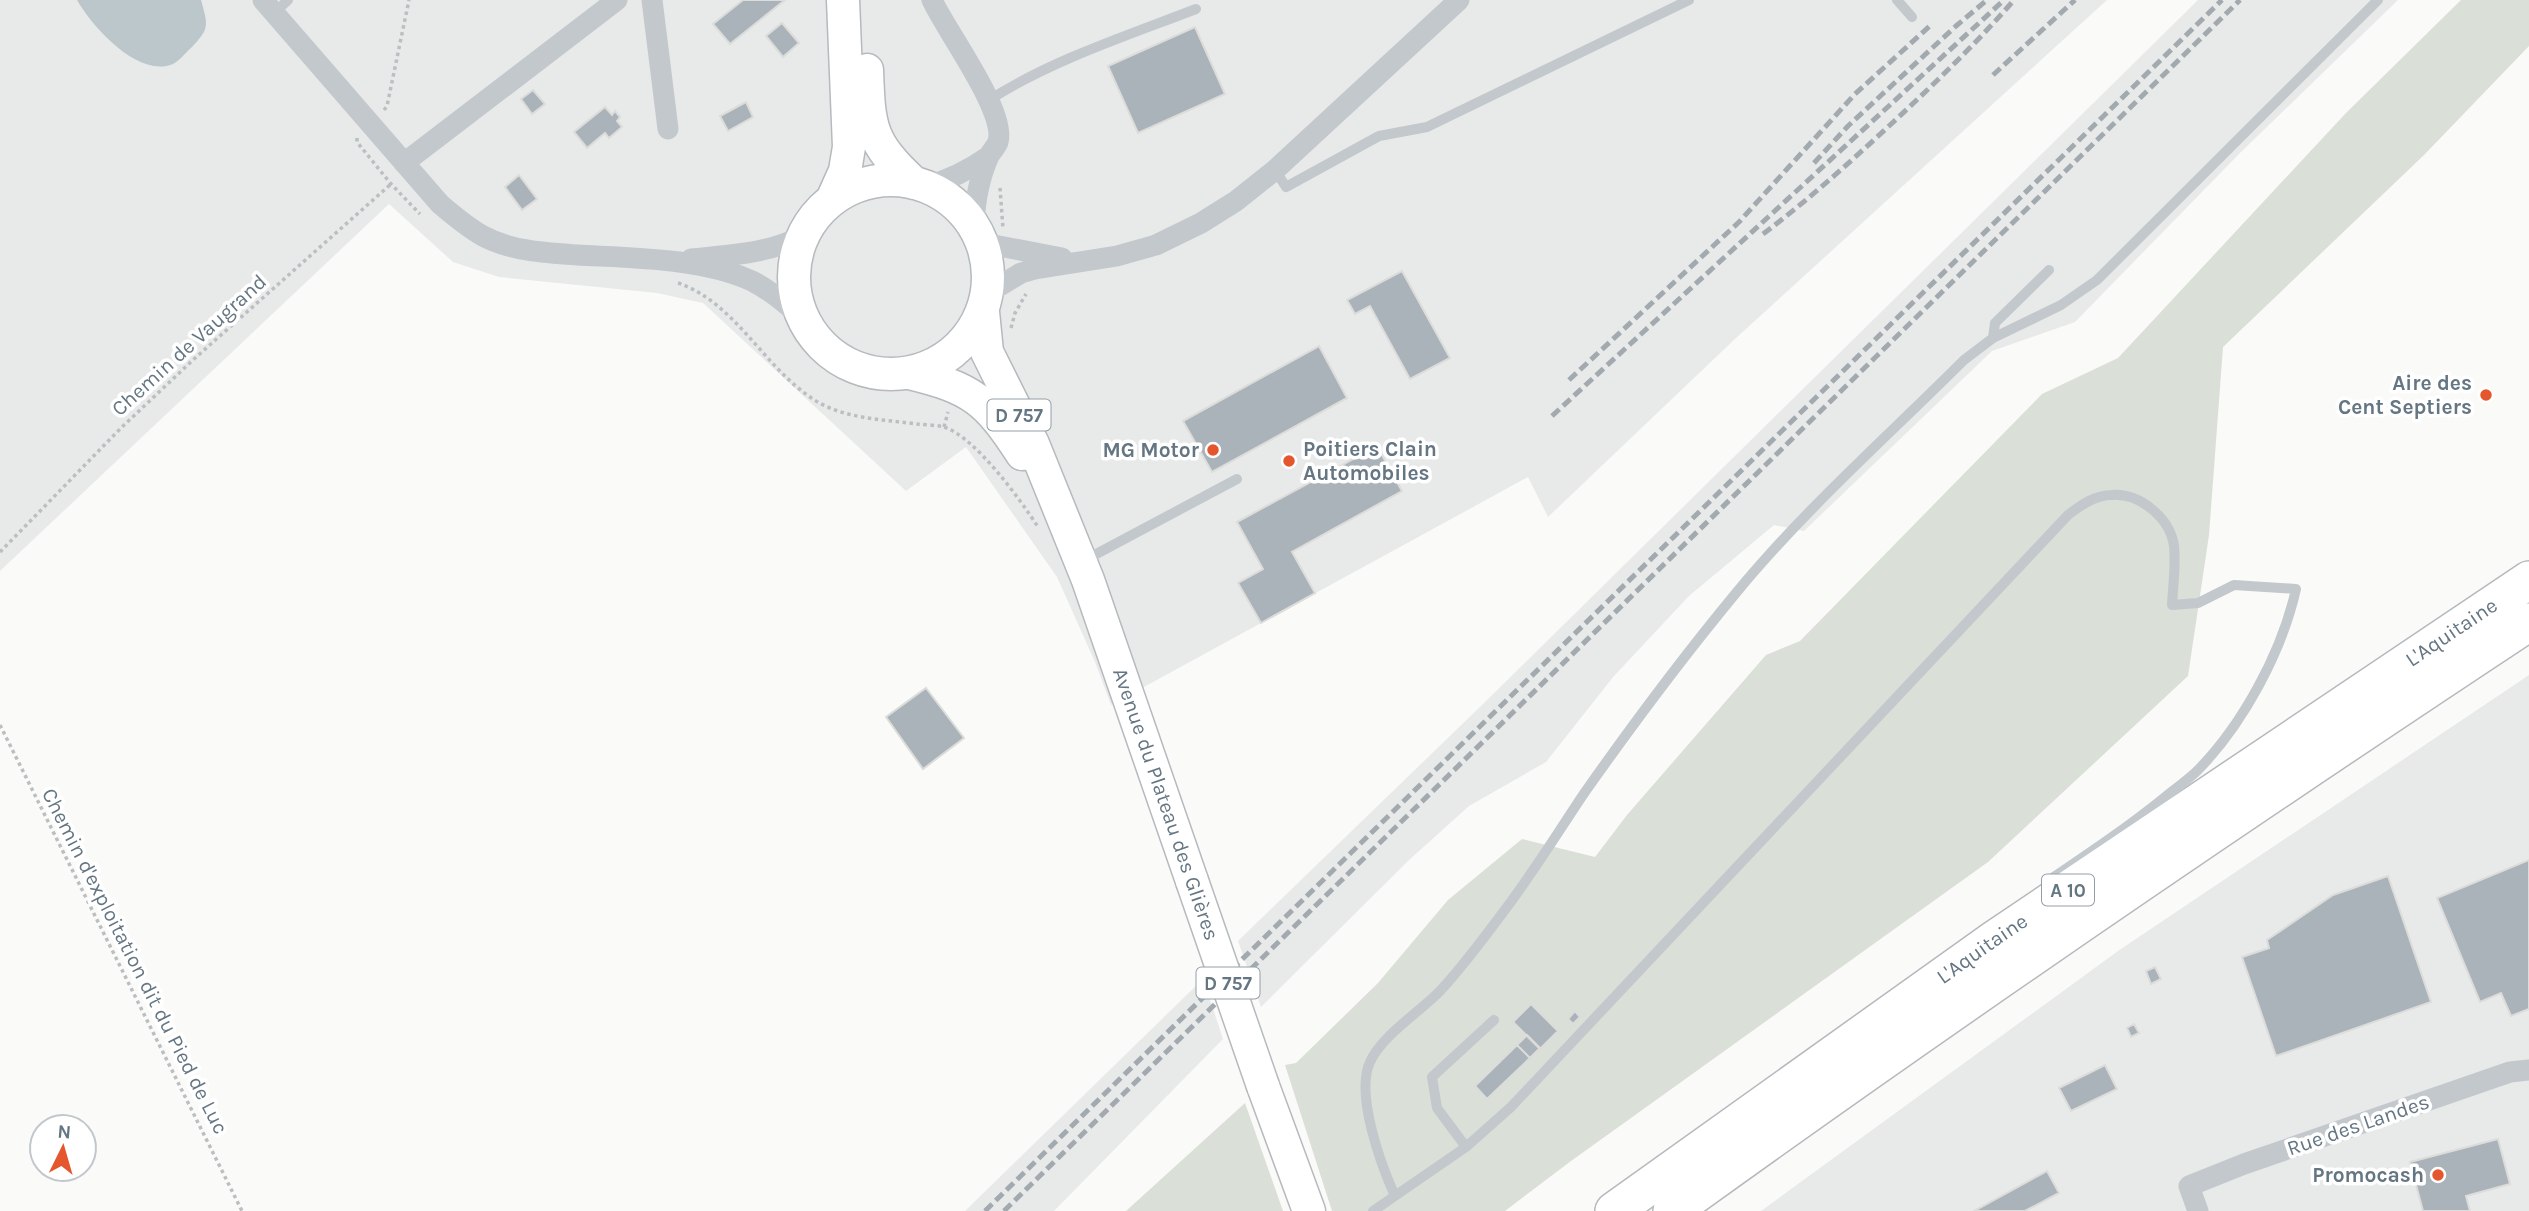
<svg xmlns="http://www.w3.org/2000/svg" width="2529" height="1211" viewBox="0 0 2529 1211" font-family="Karla,sans-serif">
	<style>
		.built { fill: #e8e9e9 }
		.green { fill: #dadfd7 }
		.water { fill: #bbc7cb }
		.building { fill: #aab3b9; stroke: #dcdcda; stroke-width: 2 }
		.lines { fill: none; stroke-linecap: round; stroke-linejoin: round }
		.primary-casing { stroke: #b5babe; stroke-width: 35 }
		.highway-casing { stroke: #b4b9bd; stroke-width: 40 }
		.path { stroke: #bbbfc2; stroke-width: 3.5; stroke-dasharray: 3.5 3.5; stroke-linecap: butt }
		.lane { stroke: #c3c8cc; stroke-width: 10 }
		.street { stroke: #c3c8cc; stroke-width: 21 }
		.primary { stroke: #fff; stroke-width: 32 }
		.highway { stroke: #fff; stroke-width: 37 }
		.rail { stroke: #a2aab0; stroke-width: 5; stroke-dasharray: 10 5; stroke-linecap: butt }
		.primary-bridge-casing { stroke: #b5babe; stroke-width: 35; stroke-linecap: butt }
		.primary-bridge { stroke: #fff; stroke-width: 32 }
		.poi-dot { fill: #e4572e; stroke: #fff; stroke-width: 2.5 }
		.labels { text-anchor: middle; stroke-width: 7; stroke-linejoin: round; paint-order: stroke }
		.shield { fill: #fff; stroke: #939fa8; stroke-width: 2 }
		.shield-label { font-size: 19px; font-weight: bold; fill: #657683 }
		.street-label { font-size: 21px; fill: #657683; stroke: #fff }
		.poi-label { font-size: 21px; font-weight: bold; fill: #657683; stroke: #fff; text-anchor: end }
	</style>
	<rect width="100%" height="100%" fill="#fafaf8"/>
	<path class="built" d="M0 0H2107L1736 338 1548 517 1528 477 1111 705 1095 662 1057 577 966 447 906 491 703 303 657 293 499 277 453 262 389 204 0 571Z
		M2198 0H2398L2241 152 2075 322 1992 351 1804 531 1774 525 1689 596 1614 676 1546 762 1469 806 1409 860 1261 1007 1238 941 1483 704Z
		M2529 675V1211H1761L2118 951Z
		M1203 979 1223 1039 1054 1211H965Z"/>
	<path class="green" d="M2461 0H2529V46L2424 155 2223 347 2209 535 2188 676 1988 862 1571 1161 1505 1211H1332L1285 1065 1296 1063 1378 983 1448 900 1522 839 1595 857 1627 815 1766 655 1800 641 2042 394 2118 358 2346 113Z
		M1245 1103 1283 1211H1126Z"/>
	<path class="water" d="M77 0H201C208 26 210 28 191 48 185 53 178 63 170 65 136 76 91 25 77 0Z"/>
	<path class="building" d="M743 0H785L730 44 713 24Z
		M782 23 799 43 783 57 766 36Z
		M1195 27 1225 94 1138 133 1108 66Z
		M533 90 545 104 532 114 521 99Z
		M746 102 753 117 728 131 720 116Z
		M605 107 612 115 615 111 620 117 617 121 622 127 609 138 605 133 587 148 574 132Z
		M519 175 537 199 522 210 505 187Z
		M1402 271 1450 358 1410 379 1370 306 1355 314 1347 300Z
		M1319 346 1347 398 1212 472 1183 421Z
		M1377 446 1402 491 1292 552 1315 593 1261 623 1238 583 1263 569 1237 522Z
		M926 688 964 738 923 769 886 717Z
		M2529 860V1009L2511 1016 2501 993 2480 1002 2437 898Z
		M2388 876 2431 1002 2276 1056 2242 957 2269 948 2267 940 2333 895Z
		M2155 967 2161 979 2151 984 2146 971Z
		M1531 1004 1558 1031 1540 1049 1513 1022Z
		M1575 1011 1580 1017 1573 1024 1568 1019Z
		M2134 1024 2139 1033 2131 1037 2127 1028Z
		M1527 1035 1540 1048 1530 1058 1517 1045Z
		M1517 1045 1530 1058 1487 1099 1475 1086Z
		M2105 1065 2117 1089 2071 1111 2059 1088Z
		M2498 1139 2510 1184 2466 1196 2470 1211H2423L2410 1162Z
		M2047 1171 2059 1193 2025 1211H1974Z"/>
	<g class="lines">
		<g class="primary-casing">
			<path id="primary" d="M867 70C869 128 870 142 914 183
				M794 277a97 97 0 1 1 194 0a97 97 0 1 1-194 0Z
				M832 200 845 171 849 147 843 0
				M983 312 987 352 1033 444 1088 580 1192 881
				M909 373C972 388 987 400 1022 454
				M1263 1086 1309 1211"/>
		</g>
		<g class="highway-casing">
			<g id="highway">
				<path id="s1" d="M1614 1211 1995 939 2529 580"/>
				<path d="M1672 1211C1953 1008 2240 813 2529 622"/>
			</g>
		</g>
		<path class="path" d="M384 110 387 106 409 0
			M357 138V142L391 184 420 214
			M1000 188 1003 229
			M678 283C734 302 762 364 810 397 841 419 880 419 917 424 925 425 936 425 944 427 975 437 1020 499 1038 527
			M1011 328 1015 313 1026 294
			M944 427 948 412
			M0 552 121 428 194 359 391 184
			M0 725 242 1211"/>
		<path class="lane" d="M1897 0 1912 17
			M274 13 288 0
			M989 100C1052 60 1126 36 1196 9
			M1275 170 1286 187 1379 136 1427 127 1689 0
			M1993 338 1995 323 2049 270
			M1085 560 1237 479
			M1466 1147 1437 1108 1432 1077 1494 1020
			M1395 1196C1381 1165 1355 1094 1370 1062 1382 1035 1420 1012 1441 990 1463 966 1484 938 1504 911 1533 873 1558 832 1585 792 1633 724 1683 657 1736 593 1805 509 1888 436 1964 360L1993 338 2061 305 2097 280 2378 0
			M1373 1211 1466 1147 1511 1107 2068 515C2081 505 2095 495 2112 495 2140 493 2170 518 2174 546 2176 565 2173 586 2172 605L2198 603 2234 585 2296 589C2282 652 2243 724 2198 770 2188 780 2176 788 2165 797 2128 827 2088 854 2048 881"/>
		<path class="street" d="M263 0 440 204C454 216 467 227 483 236 511 251 546 253 577 255 631 258 703 258 752 281 772 291 788 305 804 320
			M652 0 668 129
			M932 0C946 31 1007 112 998 142 996 147 991 152 989 156 979 178 975 201 974 225
			M404 163 617 0
			M926 186C950 180 969 170 989 156
			M983 243 1062 258
			M691 259C729 255 769 254 804 235
			M988 293 1021 273 1035 269 1117 256 1156 245 1201 223 1236 201 1275 170 1459 0
			M2198 1211 2189 1186 2244 1164 2510 1072 2529 1070"/>
		<use href="#primary" class="primary"/>
		<use href="#highway" class="highway"/>
		<path class="rail" d="M1993 75 2075 0
			M1814 163 1848 126 1956 26 1987 0
			M1763 234C1807 201 1848 164 1889 126 1933 85 1975 45 2014 0
			M1569 380 1739 222 1855 94 1932 24
			M1552 416 2004 0
			M985 1211 2222 0
			M1004 1211 2240 0"/>
		<g class="primary-bridge-casing">
			<path id="primary-bridge" d="M1192 881 1263 1086"/>
		</g>
		<use href="#primary-bridge" class="primary-bridge"/>
	</g>
	<g class="poi-dot">
		<circle cx="2486" cy="395" r="7"/>
		<circle cx="1213" cy="450" r="7"/>
		<circle cx="1289" cy="461" r="7"/>
		<circle cx="2438" cy="1175" r="7"/>
	</g>
	<g class="labels">
		<g class="shield">
			<rect x="987.5" y="399.5" width="63" height="31" rx="5"/>
			<rect x="2042" y="874.5" width="52" height="31" rx="5"/>
			<rect x="1196.5" y="967.5" width="63" height="31" rx="5"/>
		</g>
		<g class="shield-label">
			<text x="1019" y="422">D 757</text>
			<text x="2068" y="897">A 10</text>
			<text x="1228" y="990">D 757</text>
		</g>
		<g class="street-label">
			<text transform="translate(189 345) rotate(-42)" y="7">Chemin de Vaugrand</text>
			<text dy="7" stroke="none"><textPath href="#s1" startOffset="1018">L'Aquitaine</textPath></text>
			<text transform="translate(1166 804) rotate(71)" y="7">Avenue du Plateau des Glières</text>
			<text dy="7" stroke="none"><textPath href="#s1" startOffset="452">L'Aquitaine</textPath></text>
			<text transform="translate(135 961) rotate(63)" y="7">Chemin d'exploitation dit du Pied de Luc</text>
			<text transform="translate(2358 1125) rotate(-19)" y="7">Rue des Landes</text>
		</g>
		<g class="poi-label">
			<text x="2472" y="390">Aire des<tspan x="2472" dy="24">Cent Septiers</tspan></text>
			<text x="1303" y="456" text-anchor="start">Poitiers Clain<tspan x="1303" dy="24">Automobiles</tspan></text>
			<text x="1199" y="457">MG Motor</text>
			<text x="2424" y="1182">Promocash</text>
		</g>
	</g>
	<g transform="translate(63 1148) rotate(5)"><circle r="33" fill="#ffffff" stroke="#c1c8cd" stroke-width="2"/>
	<path d="M0-5L12 26L0 18L-12 26Z" fill="#e4572e"/>
	<text y="-10" font-size="19" font-weight="bold" text-anchor="middle" fill="#657683">N</text>
	</g>
</svg>
